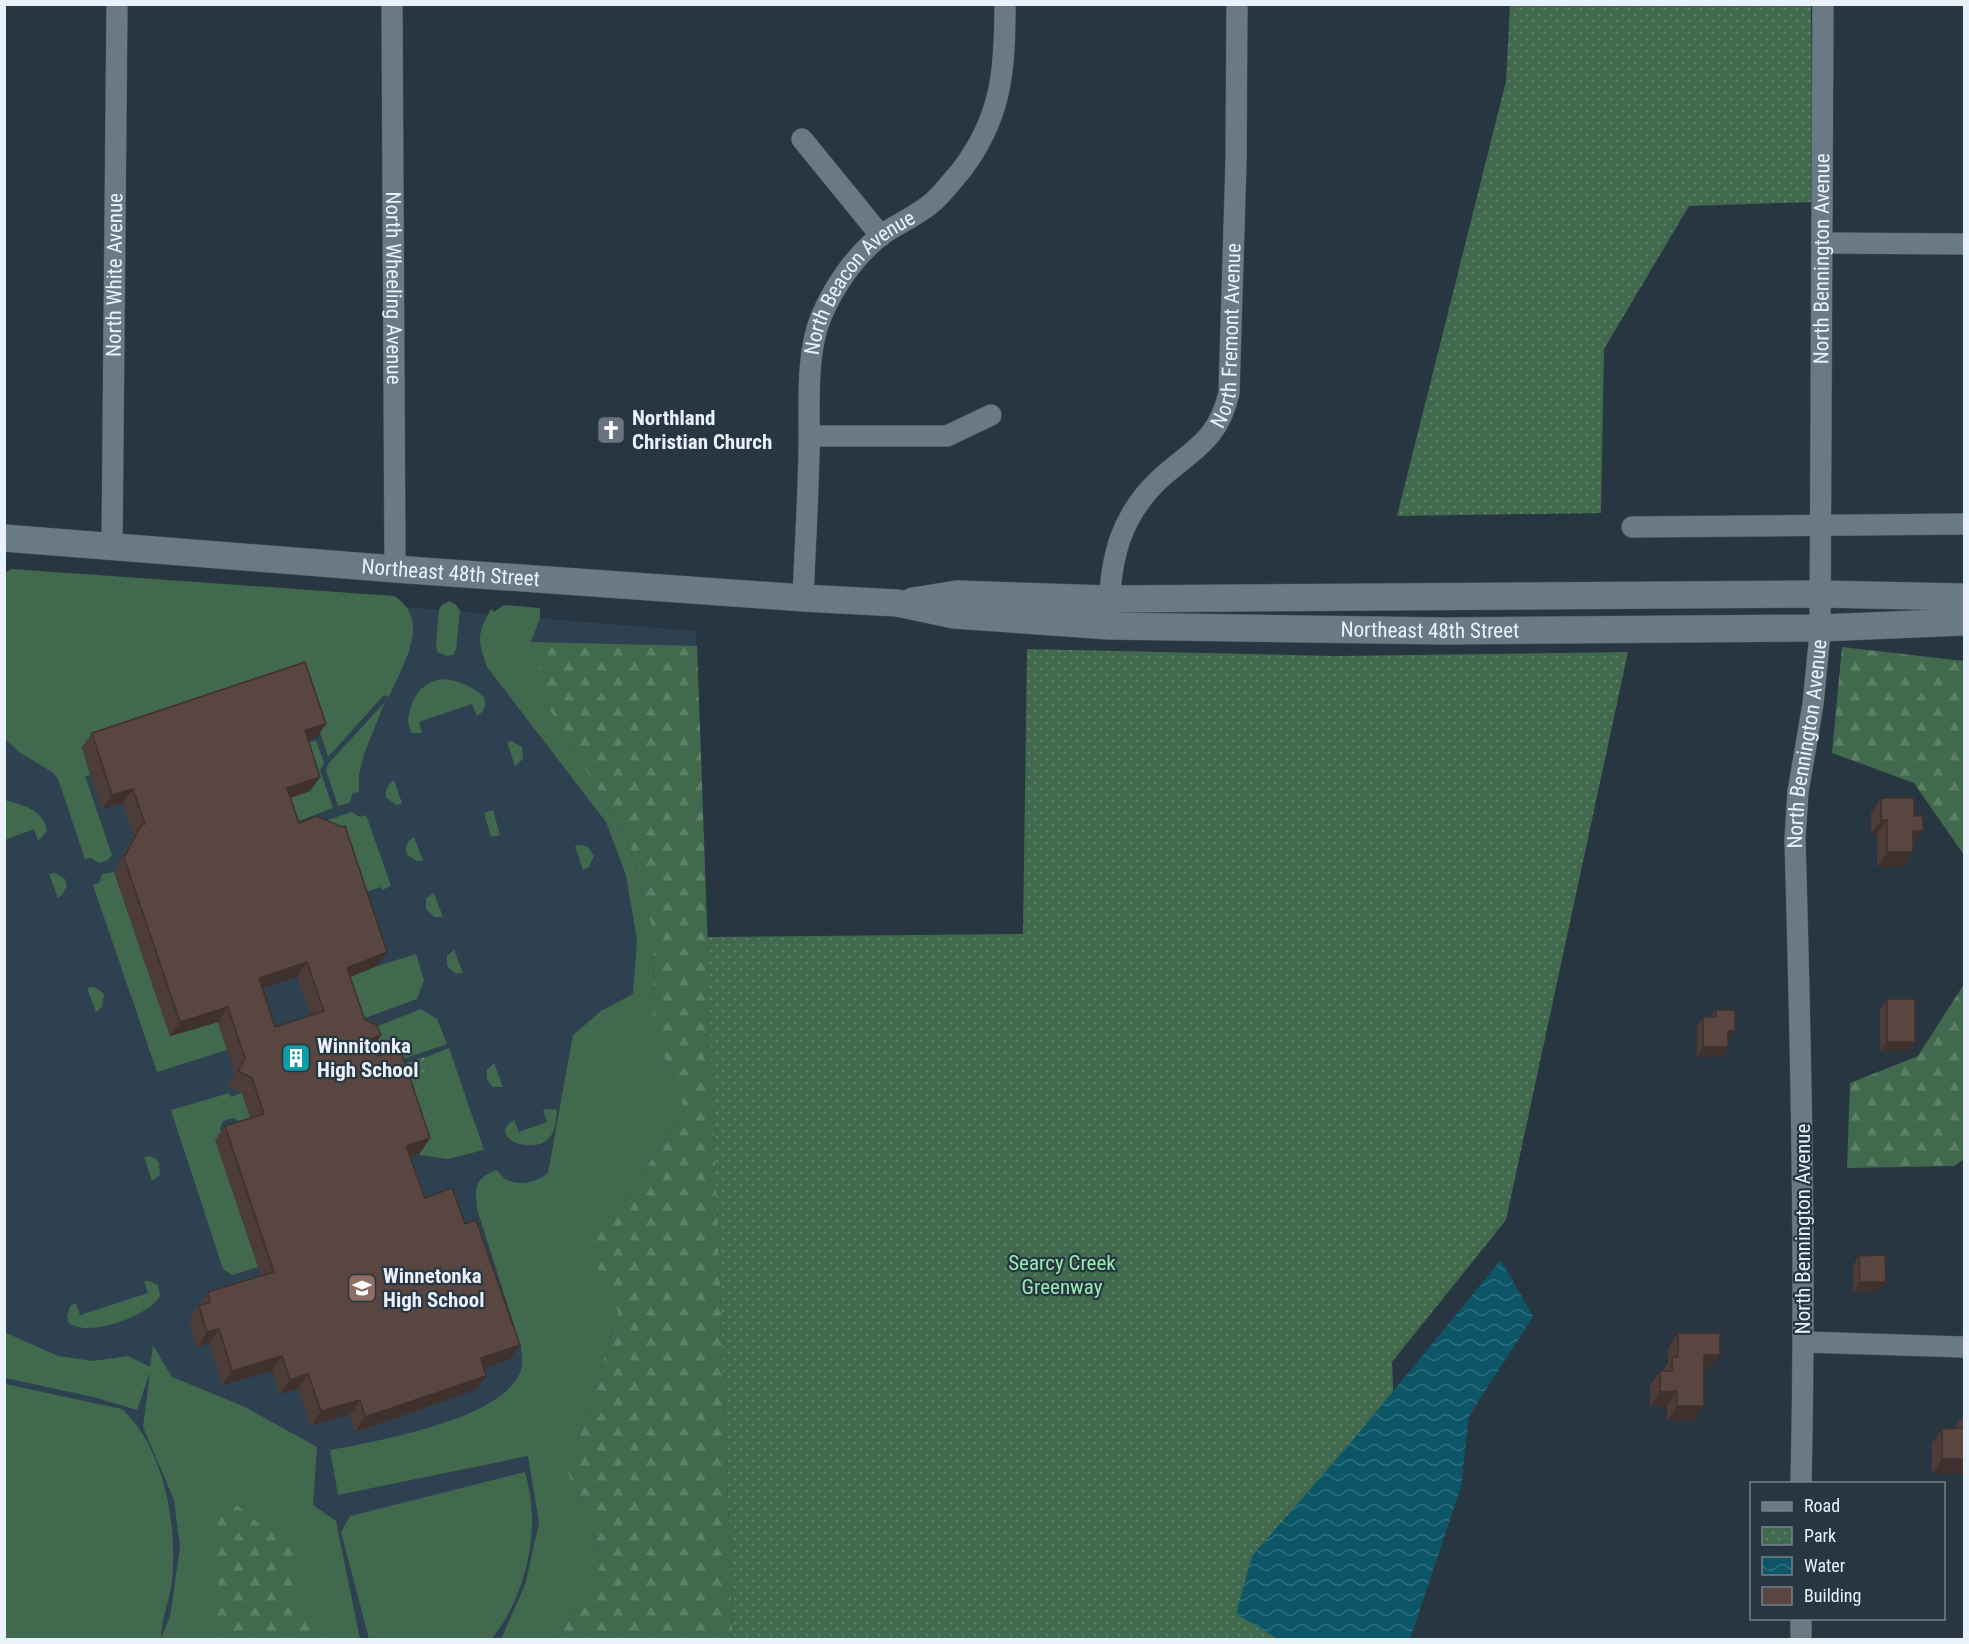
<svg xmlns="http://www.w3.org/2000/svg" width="1969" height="1644" viewBox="0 0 1969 1644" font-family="'Roboto Condensed',sans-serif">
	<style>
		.built { fill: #2d4151 }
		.grass { fill: #41694d }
		.forest { fill: url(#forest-firs) }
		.park { fill: url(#park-dots) }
		.water { fill: url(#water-waves) }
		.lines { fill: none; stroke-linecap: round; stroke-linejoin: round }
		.minor-casing { stroke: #44515a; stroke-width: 22 }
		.tertiary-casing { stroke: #44515a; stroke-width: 28 }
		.minor { stroke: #697986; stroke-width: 21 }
		.tertiary { stroke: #697986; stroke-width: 27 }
		.wall { fill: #4d3c38; fill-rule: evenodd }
		.shaded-wall { fill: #3f312e }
		.building { fill: #5a4641; stroke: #3f312e; stroke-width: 1.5; fill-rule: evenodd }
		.labels { text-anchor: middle; stroke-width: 4.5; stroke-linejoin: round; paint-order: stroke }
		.street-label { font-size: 21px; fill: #e9f2fa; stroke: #283642 }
		.poi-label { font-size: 21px; font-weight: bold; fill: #e9f2fa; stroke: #283642; text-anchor: start }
		.park-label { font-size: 21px; fill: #97edaf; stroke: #283642 }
	</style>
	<defs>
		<pattern id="forest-firs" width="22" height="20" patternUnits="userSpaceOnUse" patternTransform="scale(1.5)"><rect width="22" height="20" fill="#41694d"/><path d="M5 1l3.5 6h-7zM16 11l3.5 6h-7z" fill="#5c7f68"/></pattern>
		<pattern id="park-dots" width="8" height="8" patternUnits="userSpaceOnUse" patternTransform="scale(1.5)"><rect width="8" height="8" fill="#41694d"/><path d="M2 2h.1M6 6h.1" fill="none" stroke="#5c7f68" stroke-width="1.8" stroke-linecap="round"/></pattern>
		<pattern id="water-waves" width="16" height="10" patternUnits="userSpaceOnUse" patternTransform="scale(1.5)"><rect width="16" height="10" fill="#0c5668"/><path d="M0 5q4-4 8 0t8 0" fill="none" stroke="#2f6f7e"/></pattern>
	</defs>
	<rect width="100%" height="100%" fill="#283642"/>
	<path class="built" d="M4 574 696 631 733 1639H5Z"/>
	<path class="grass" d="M12 569 394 596C433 620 402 666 389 697L384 695 328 757 310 701 82 747 90 775 85 776 112 855 108 860 99 863 91 858 85 859 58 779 52 772 19 752 5 739 4 573Z
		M449 601 455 604 460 610 456 650 453 655 446 656 437 652 436 642 439 609 442 605Z
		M504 605 540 608V618L531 642 550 710 629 842 654 936 653 1028 684 1109 628 1197 586 1240 618 1312 591 1400 567 1470 603 1560 558 1639H501L525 1585 539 1523 528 1456 338 1495 330 1450C377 1441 492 1421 517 1378 524 1368 522 1358 521 1347L477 1209C475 1186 474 1180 496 1170 499 1172 503 1178 507 1180 520 1186 538 1182 548 1173L573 1035 601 1011 633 994 637 940 626 875 606 822 487 667C478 640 476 635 491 609L494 612Z
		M443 679C461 681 471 686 484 697 486 705 485 711 477 716L472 704 419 722 422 733H412C403 722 412 698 421 689 428 683 435 680 443 679Z
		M385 702 364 754 359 775V792L353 793 349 803 338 806 326 770 329 763Z
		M316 740 324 763 320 770 333 808 285 826 277 802 296 747Z
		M512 741 522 747 523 759 515 766 507 742Z
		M394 780 402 803 397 805 386 798C385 790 387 786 394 780Z
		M4 800C22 804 45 811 47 831L38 841 34 829 5 840Z
		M493 810 500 835 491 837 484 813Z
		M352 812 360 817 366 815 391 886 382 890 381 887 353 897 288 833Z
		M414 837 423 861H417L407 855C405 846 406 842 414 837Z
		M582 845 588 847 594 856 589 867 583 870 575 846Z
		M114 872 170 1036 218 1022 227 1050 157 1072 93 885 99 883 102 874Z
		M55 873 65 879 67 886 62 895 58 898 49 874Z
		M434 893 443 917H434L426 909V898Z
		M454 950 463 973 456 974 447 966V956Z
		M416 954 424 980 417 999 351 1023 337 982 377 966Z
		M93 987 98 989 104 994 102 1007 96 1012 87 988Z
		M421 1009 437 1019 447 1044 403 1059 380 1048 376 1039 355 1035Z
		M449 1048 484 1150 447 1159 420 1155 398 1087 429 1074 424 1058Z
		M494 1063 503 1087H493L487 1080V1070Z
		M229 1093 231 1097 242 1093 254 1128 233 1118 223 1121 220 1129 258 1267 232 1275 223 1269 171 1110Z
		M549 1109 557 1110C556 1117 556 1128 552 1134 539 1159 484 1138 514 1120L519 1132 547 1122 543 1110Z
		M149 1156 156 1159 159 1163 160 1175 152 1181 144 1157Z
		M144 1281H149L158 1285 160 1296C149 1316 88 1338 69 1323L67 1317 70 1306 76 1303 80 1315 148 1293Z
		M4 1332 58 1356 93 1361 128 1356 150 1367 153 1345 172 1377 245 1407 317 1447 313 1505 336 1521 360 1639H5V1384L122 1409C166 1449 179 1532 171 1588 168 1604 161 1621 161 1638L170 1617 180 1547 174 1500 143 1427 150 1372 137 1410 93 1397 5 1378Z
		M525 1472C542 1528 527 1593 492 1639H369L341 1532 350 1516Z"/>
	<path class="forest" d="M531 642 697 646 733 1639H558L603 1560 567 1470 591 1400 618 1312 585 1240 628 1197 684 1109 653 1028 654 936 629 842 550 710Z
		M1842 647 1964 661V855L1914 783 1832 753Z
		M1964 984V1159L1954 1166 1847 1168 1850 1083 1918 1056Z
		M228 1498 257 1522 288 1537C298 1562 302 1586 300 1614L316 1626 321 1639H211L219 1593 214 1515Z"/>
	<path class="park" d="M1510 5H1811L1813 202 1689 206 1604 349 1601 513 1397 516 1506 81Z
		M1027 649 1336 656 1628 652 1506 1220 1392 1362 1403 1639H733L707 937 1023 934Z
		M424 1057 429 1074 398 1087 392 1068Z"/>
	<path class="water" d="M1501 1260 1533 1317 1469 1416 1461 1487 1410 1639H1278L1236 1614 1252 1556 1352 1441Z"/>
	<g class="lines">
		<g class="minor-casing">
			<g id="minor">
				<path id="s1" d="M392 4 395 569"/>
				<path d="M802 139 881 236"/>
				<path d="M1822 243 1964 244"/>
				<path d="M810 436H947L991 415"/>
				<path d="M1632 527 1964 524"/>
				<path id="s2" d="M112 547 117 4"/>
				<path id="s3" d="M803 598C805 550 808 501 809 453 810 412 805 355 821 317 834 286 856 254 883 234 899 223 918 215 933 202 943 193 951 182 960 172 1002 118 1005 70 1005 4"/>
				<path id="s4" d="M1109 613C1110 559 1120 515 1162 477 1195 448 1218 440 1229 393L1236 162 1237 4"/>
				<path d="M1804 1342 1964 1347"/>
				<path id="s5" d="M1801 1484C1806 1268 1801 1054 1795 839L1798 792 1813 704 1820 634 1823 4"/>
				<path d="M1801 1618V1640"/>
			</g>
		</g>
		<g class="tertiary-casing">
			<g id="tertiary">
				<path id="s6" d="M4 538 395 569 803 598 897 603 954 615 1109 626 1446 631 1820 628 1964 622"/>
				<path d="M913 601 957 594 1109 599 1820 594 1964 597"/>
			</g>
		</g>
		<use href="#minor" class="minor"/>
		<use href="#tertiary" class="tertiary"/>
	</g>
	<path class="wall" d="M92 733 316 738 308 741 310 791 291 798 299 823 387 952 377 966 350 977 378 1056 420 1153 410 1156 425 1198 465 1224 520 1345 510 1359 484 1368 486 1376 476 1390 355 1432 350 1414 311 1426 298 1389 280 1394 272 1371 222 1385 209 1343 197 1347 189 1320 208 1292 261 1276 215 1140 225 1126 250 1118 242 1093 228 1086 235 1074 218 1022 170 1036 114 872 134 835 123 803 102 809 82 747ZM297 977 311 1016 275 1027 262 988Z
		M1881 798 1913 845V852L1903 867H1877V834H1871V813Z
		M1887 999 1908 1051H1880V1009Z
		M1716 1010 1728 1041V1047L1722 1057H1697V1027L1703 1017H1710Z
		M1859 1256 1886 1282 1879 1291 1853 1292V1266Z
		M1678 1333 1710 1369H1704L1694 1420 1667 1421V1406H1650V1385L1660 1371H1663L1668 1363V1348Z
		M1965 1414V1473L1932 1474V1443L1942 1429 1956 1428V1426Z"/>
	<path class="shaded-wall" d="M326 724 316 738 295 745 305 730Z
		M320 777 310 791 277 802 287 788Z
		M133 789 123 803 102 809 112 795Z
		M1881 820H1887L1877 834H1871Z
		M1913 831H1923L1913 845Z
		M1887 852H1913L1903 867H1877Z
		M387 952 377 966 337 982 347 968Z
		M307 962 297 977 249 993 259 978Z
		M228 1007 218 1022 170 1036 180 1022Z
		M1728 1031H1735L1728 1041Z
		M381 1035 371 1050V1039Z
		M1887 1042H1915L1908 1051H1880Z
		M1703 1047H1728L1722 1057H1697Z
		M430 1138 420 1153 396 1161 406 1146Z
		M1860 1282H1886L1879 1291 1853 1292Z
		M219 1329 209 1343 197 1347 207 1332Z
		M520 1345 510 1359 471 1373 481 1358Z
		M1704 1355H1720L1710 1369H1694Z
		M282 1356 272 1371 222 1385 232 1371Z
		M308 1374 298 1389 280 1394 290 1380Z
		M486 1376 476 1390 355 1432 365 1417Z
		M1677 1391 1667 1406H1650L1660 1392Z
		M360 1400 350 1414 311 1426 321 1411Z
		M1677 1406H1704L1694 1420 1667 1421Z
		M1942 1459H1965V1473L1932 1474Z"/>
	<path class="building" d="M305 662 326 724 305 730 320 777 287 788 299 823 317 816 342 827 345 826 387 952 347 968 365 1020 377 1025 381 1035 371 1039 378 1056 400 1048 430 1138 406 1146 425 1198 452 1188 465 1224 476 1220 520 1345 481 1358 486 1376 365 1417 360 1400 321 1411 308 1374 290 1380 282 1356 232 1371 219 1329 207 1332 199 1306 210 1302 208 1292 274 1272 225 1126 264 1114 252 1078 238 1071 245 1059 228 1007 180 1022 124 858 141 825 145 824 133 789 112 795 92 733ZM307 962 324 1011 275 1027 259 978Z
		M1881 798H1914V816H1923V831H1913V852H1887V820H1881Z
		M1887 999H1915V1042H1887Z
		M1716 1010H1735V1031H1728V1047H1703V1017H1716Z
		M1885 1255 1886 1282H1860L1859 1256Z
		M1678 1333H1720V1355H1704V1406H1677V1391L1660 1392V1371H1672V1357H1678Z
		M1965 1428V1459H1942V1429Z"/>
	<defs>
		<g id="church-square" transform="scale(1.5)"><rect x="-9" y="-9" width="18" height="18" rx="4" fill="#6b7280" stroke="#283642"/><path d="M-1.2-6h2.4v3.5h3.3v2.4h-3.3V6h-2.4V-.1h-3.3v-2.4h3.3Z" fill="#fff"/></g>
		<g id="building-square" transform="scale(1.5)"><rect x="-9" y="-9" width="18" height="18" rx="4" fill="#0f9aa8" stroke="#283642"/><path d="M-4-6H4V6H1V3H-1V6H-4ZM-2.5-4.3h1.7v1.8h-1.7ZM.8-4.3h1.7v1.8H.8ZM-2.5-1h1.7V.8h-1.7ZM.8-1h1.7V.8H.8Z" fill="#fff"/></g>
		<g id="school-square" transform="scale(1.5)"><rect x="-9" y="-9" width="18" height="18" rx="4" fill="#8d6e63" stroke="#283642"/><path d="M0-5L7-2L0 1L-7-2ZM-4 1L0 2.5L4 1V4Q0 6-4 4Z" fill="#fff"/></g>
	</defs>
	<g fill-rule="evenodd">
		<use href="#church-square" x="611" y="430"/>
		<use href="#building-square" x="296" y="1058"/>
		<use href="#school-square" x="362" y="1288"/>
	</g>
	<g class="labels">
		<g class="street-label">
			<text dy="7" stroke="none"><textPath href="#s5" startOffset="1227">North Bennington Avenue</textPath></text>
			<text dy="7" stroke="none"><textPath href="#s2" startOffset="272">North White Avenue</textPath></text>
			<text dy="7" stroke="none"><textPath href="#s1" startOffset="284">North Wheeling Avenue</textPath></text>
			<text dy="7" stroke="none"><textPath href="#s3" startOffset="333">North Beacon Avenue</textPath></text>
			<text dy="7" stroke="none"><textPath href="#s4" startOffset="318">North Fremont Avenue</textPath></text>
			<text dy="7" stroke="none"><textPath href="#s6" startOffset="448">Northeast 48th Street</textPath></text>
			<text dy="7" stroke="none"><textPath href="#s6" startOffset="1430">Northeast 48th Street</textPath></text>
			<text dy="7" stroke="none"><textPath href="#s5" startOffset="741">North Bennington Avenue</textPath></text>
			<text transform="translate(1803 1229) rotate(-90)" y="7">North Bennington Avenue</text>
		</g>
		<g class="poi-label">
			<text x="632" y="425">Northland<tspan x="632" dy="24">Christian Church</tspan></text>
			<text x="317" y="1053">Winnitonka<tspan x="317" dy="24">High School</tspan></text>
			<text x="383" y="1283">Winnetonka<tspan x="383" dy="24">High School</tspan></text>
		</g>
		<g class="park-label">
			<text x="1062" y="1270">Searcy Creek<tspan x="1062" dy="24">Greenway</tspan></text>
		</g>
	</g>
	<rect width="1969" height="1644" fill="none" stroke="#e9f2fa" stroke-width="12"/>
	<rect x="1750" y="1482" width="195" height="138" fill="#283642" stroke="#75818c" stroke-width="1.5"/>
	<rect x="1762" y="1502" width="30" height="9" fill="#697986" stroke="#75818c" stroke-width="1.5"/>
	<text x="1804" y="1512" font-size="18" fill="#e9f2fa">Road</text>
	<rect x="1762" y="1527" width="30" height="18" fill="url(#park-dots)" stroke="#75818c" stroke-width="1.5"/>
	<text x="1804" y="1542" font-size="18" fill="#e9f2fa">Park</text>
	<rect x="1762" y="1557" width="30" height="18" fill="url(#water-waves)" stroke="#75818c" stroke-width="1.5"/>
	<text x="1804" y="1572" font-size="18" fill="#e9f2fa">Water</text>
	<rect x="1762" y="1587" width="30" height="18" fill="#5a4641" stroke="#75818c" stroke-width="1.5"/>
	<text x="1804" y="1602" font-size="18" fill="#e9f2fa">Building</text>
</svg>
